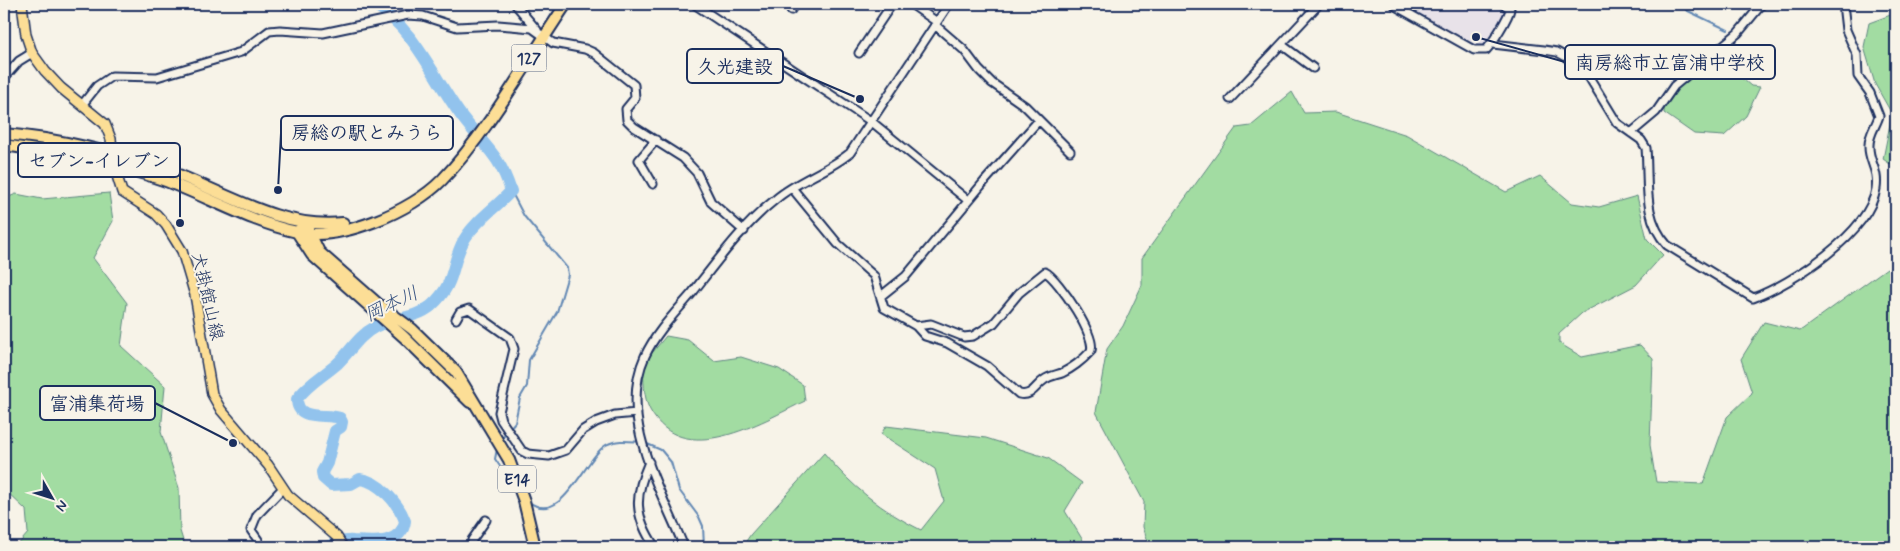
<svg xmlns="http://www.w3.org/2000/svg" width="1900" height="551" viewBox="0 0 1900 551" font-family="Mynerve,'Klee One',sans-serif">
	<style>
		.built { fill: #e8e2e9 }
		.green { fill: #a2dca2; stroke: #5e8680 }
		.lines { fill: none; stroke-linecap: round; stroke-linejoin: round }
		.stream { stroke: #6288b4; stroke-width: 2 }
		.river { stroke: #92c3ed; stroke-width: 12 }
		.minor-casing { stroke: #1b2f5e; stroke-width: 11 }
		.major-casing { stroke: #1b2f5e; stroke-width: 12 }
		.highway-casing { stroke: #1b2f5e; stroke-width: 14 }
		.minor { stroke: #f7f3e8; stroke-width: 7 }
		.major { stroke: #fcde96; stroke-width: 9 }
		.highway { stroke: #fcde96; stroke-width: 10 }
		.labels { text-anchor: middle; stroke-width: 4; stroke-linejoin: round; paint-order: stroke }
		.shield { fill: #f7f3e8; stroke: #5d6a87; stroke-width: 1 }
		.shield-label { font-size: 16px; font-weight: bold; fill: #1b2f5e }
		.street-label { font-size: 18px; fill: #1b2f5e; stroke: #f7f3e8 }
		.water-label { font-size: 19px; font-style: italic; fill: #395482; stroke: #f7f3e8 }
		.leader { fill: none; stroke: #1b2f5e; stroke-width: 2 }
		.callout-dot { fill: #1b2f5e; stroke: #f7f3e8; stroke-width: 2 }
		.callout { fill: #f7f3e8; stroke: #1b2f5e; stroke-width: 2 }
		.callout-label { font-size: 19px; text-anchor: middle; font-weight: bold; fill: #1b2f5e }
	</style>
	<rect width="100%" height="100%" fill="#f7f3e8"/>
	<filter id="ink" filterUnits="userSpaceOnUse"><feTurbulence type="fractalNoise" baseFrequency=".02" numOctaves="2"/><feDisplacementMap in="SourceGraphic" scale="10" xChannelSelector="R" yChannelSelector="G"/><feConvolveMatrix kernelMatrix="1 2 1 2 8 2 1 2 1" color-interpolation-filters="sRGB"/></filter>
	<g filter="url(#ink)">
		<path class="built" d="M1397 4H1495L1507 11 1484 48Z"/>
		<path class="green" d="M1896 13V168L1883 159 1892 114 1875 84 1864 47 1869 23Z
			M1729 67 1751 86 1760 87 1746 116 1724 136 1694 134 1664 113 1665 95 1692 71Z
			M1292 92 1304 113 1336 112 1407 135 1506 192 1540 176 1572 203 1599 207 1637 196 1647 239 1663 255 1636 285 1582 313 1559 334V343L1582 357 1640 345 1653 359 1650 445 1656 482 1703 484 1727 417 1752 393 1741 359 1764 322 1800 331 1887 268 1896 273V547H1150L1143 527 1144 502 1096 412 1107 349 1123 326 1142 285V258L1236 128 1251 126Z
			M109 193 113 221 93 258 127 303 121 346 165 386 161 432 179 488 180 531 185 547H16L28 533 26 510 4 489V199L16 194 42 199Z
			M666 336 688 340 714 361 741 357 779 369 803 385 805 401C761 422 683 470 650 410 643 397 644 378 643 364Z
			M886 426 986 438 1048 458 1082 483 1065 511 1087 547H742L751 534 824 453C851 486 882 511 921 530L944 501 935 469 881 434Z"/>
		<g class="lines">
			<path class="stream" d="M1689 4 1686 10 1728 30
				M510 428 515 422 520 398 527 386 529 360 557 312 568 275 567 268 524 216 511 191
				M501 440 507 432
				M645 443 661 450 671 462 679 490 699 517 703 526 704 547
				M497 449 495 459 514 487
				M528 501C562 529 585 457 606 445 617 439 628 441 640 442"/>
			<path class="river" d="M327 547C333 544 345 540 353 541 370 542 402 546 405 521 399 504 379 481 360 479L351 484 331 485 323 478 322 472 327 463 335 431 341 427 342 422 340 418C325 413 297 422 297 399 309 383 322 377 337 364 350 352 358 336 375 327 393 318 415 319 431 306 457 283 450 265 464 240 475 221 497 207 511 191 499 154 485 147 463 118 435 81 415 29 374 4"/>
			<g class="minor-casing">
				<path id="minor" d="M515 4 537 30
					M694 4 872 122 965 198
					M911 4 937 22
					M1394 4 1397 7 1474 50H1486C1491 45 1509 17 1510 9L1503 4
					M791 10 795 4
					M935 25 964 50 979 70 992 83 1025 106 1070 151
					M1493 44 1544 50 1557 52 1566 57 1589 77 1617 123 1641 140 1646 148C1649 183 1642 217 1667 245L1753 298C1792 284 1869 233 1876 189 1879 168 1868 162 1869 145 1869 134 1876 126 1879 116L1870 93 1858 76 1857 55 1846 30 1843 4
					M1282 45 1313 68
					M859 53 892 4
					M4 78 19 61 32 53
					M1230 99 1319 4
					M82 105 97 86 112 76 157 77 241 52 269 31 280 30 323 33 408 15 423 16 457 27 498 25 532 28 553 43 585 49 594 53 634 85 635 98 626 109 627 120 634 127 683 158 697 173 711 202 744 231
					M1631 133 1656 112 1674 86 1738 33 1762 4
					M653 184 639 160 656 140
					M792 188 838 244 874 276 884 308 916 326 925 336 947 343 987 366 1019 394C1032 397 1035 386 1044 380 1049 376 1056 375 1062 373 1071 369 1083 360 1090 352 1100 341 1058 278 1045 272L1019 293 994 323 973 336 964 337 931 324 916 326
					M881 296 906 276 984 182 1039 120
					M456 319 460 312 469 309 510 338 514 349 499 412 501 420 522 451 528 454 549 456 566 450 583 430 596 422 615 415 637 413
					M649 462C634 496 634 516 655 547
					M259 547 258 540 251 530 257 515 282 489
					M472 547V540L486 520
					M684 547C661 490 617 418 645 356 656 332 676 312 693 292 718 260 744 224 776 199 798 180 827 172 850 153L949 4"/>
			</g>
			<g class="major-casing">
				<path id="major" d="M22 4 26 35 32 53 45 71 61 88 105 124 111 139 114 166 122 192 156 214 166 225 182 251 195 295 212 394 221 410 268 465 288 495 337 537 343 547"/>
			</g>
			<g class="highway-casing">
				<path id="highway" d="M4 134C55 138 118 153 166 170 223 191 280 230 343 223
					M4 145C57 153 112 162 163 180 207 196 250 222 297 232 340 242 412 211 442 180 488 132 528 60 566 4
					M297 232 305 223 319 252 377 303 412 329 456 372 509 460 524 501 535 547
					M297 232 312 255 404 337 470 402"/>
			</g>
			<use href="#minor" class="minor"/>
			<use href="#major" class="major"/>
			<use href="#highway" class="highway"/>
		</g>
	</g>
	<g class="labels">
		<g class="shield">
			<rect x="511.5" y="44.5" width="35" height="27" rx="4"/>
			<rect x="498" y="465.5" width="38" height="27" rx="4"/>
		</g>
		<g class="shield-label">
			<text x="529" y="64">127</text>
			<text x="517" y="485">E14</text>
		</g>
		<g class="street-label">
			<text transform="translate(208 296) rotate(77)" y="6">犬掛館山線</text>
		</g>
		<g class="water-label">
			<text transform="translate(391 303) rotate(-25)" y="7">岡本川</text>
		</g>
	</g>
	<path class="leader" d="M1476 37L1565 62M860 99L783 66M278 190L281 133M180 223L180 160M233 443L155 403"/>
	<g class="callout-dot">
		<circle cx="1476" cy="37" r="5"/>
		<circle cx="860" cy="99" r="5"/>
		<circle cx="278" cy="190" r="5"/>
		<circle cx="180" cy="223" r="5"/>
		<circle cx="233" cy="443" r="5"/>
	</g>
	<g class="callout">
		<rect x="1565" y="45" width="210" height="34" rx="5"/>
		<rect x="687" y="49" width="96" height="34" rx="5"/>
		<rect x="281" y="116" width="172" height="34" rx="5"/>
		<rect x="18" y="143" width="162" height="34" rx="5"/>
		<rect x="40" y="386" width="115" height="34" rx="5"/>
	</g>
	<g class="callout-label">
		<text x="1670" y="69">南房総市立富浦中学校</text>
		<text x="735" y="73">久光建設</text>
		<text x="367" y="139">房総の駅とみうら</text>
		<text x="99" y="167">セブン-イレブン</text>
		<text x="97" y="410">富浦集荷場</text>
	</g>
	<rect width="1900" height="551" fill="none" stroke="#f7f3e8" stroke-width="20"/>
	<rect x="10" y="10" width="1880" height="531" fill="none" stroke="#1b2f5e" stroke-width="2" filter="url(#ink)"/>
	<g transform="translate(52 498) rotate(129)" stroke="#f7f3e8" stroke-width="4" paint-order="stroke">
	<path d="M0-4L9 19L0 12L-9 19Z" fill="#1b2f5e"/>
	<text y="-8" font-size="14" font-weight="bold" text-anchor="middle" fill="#1b2f5e">N</text>
	</g>
</svg>
